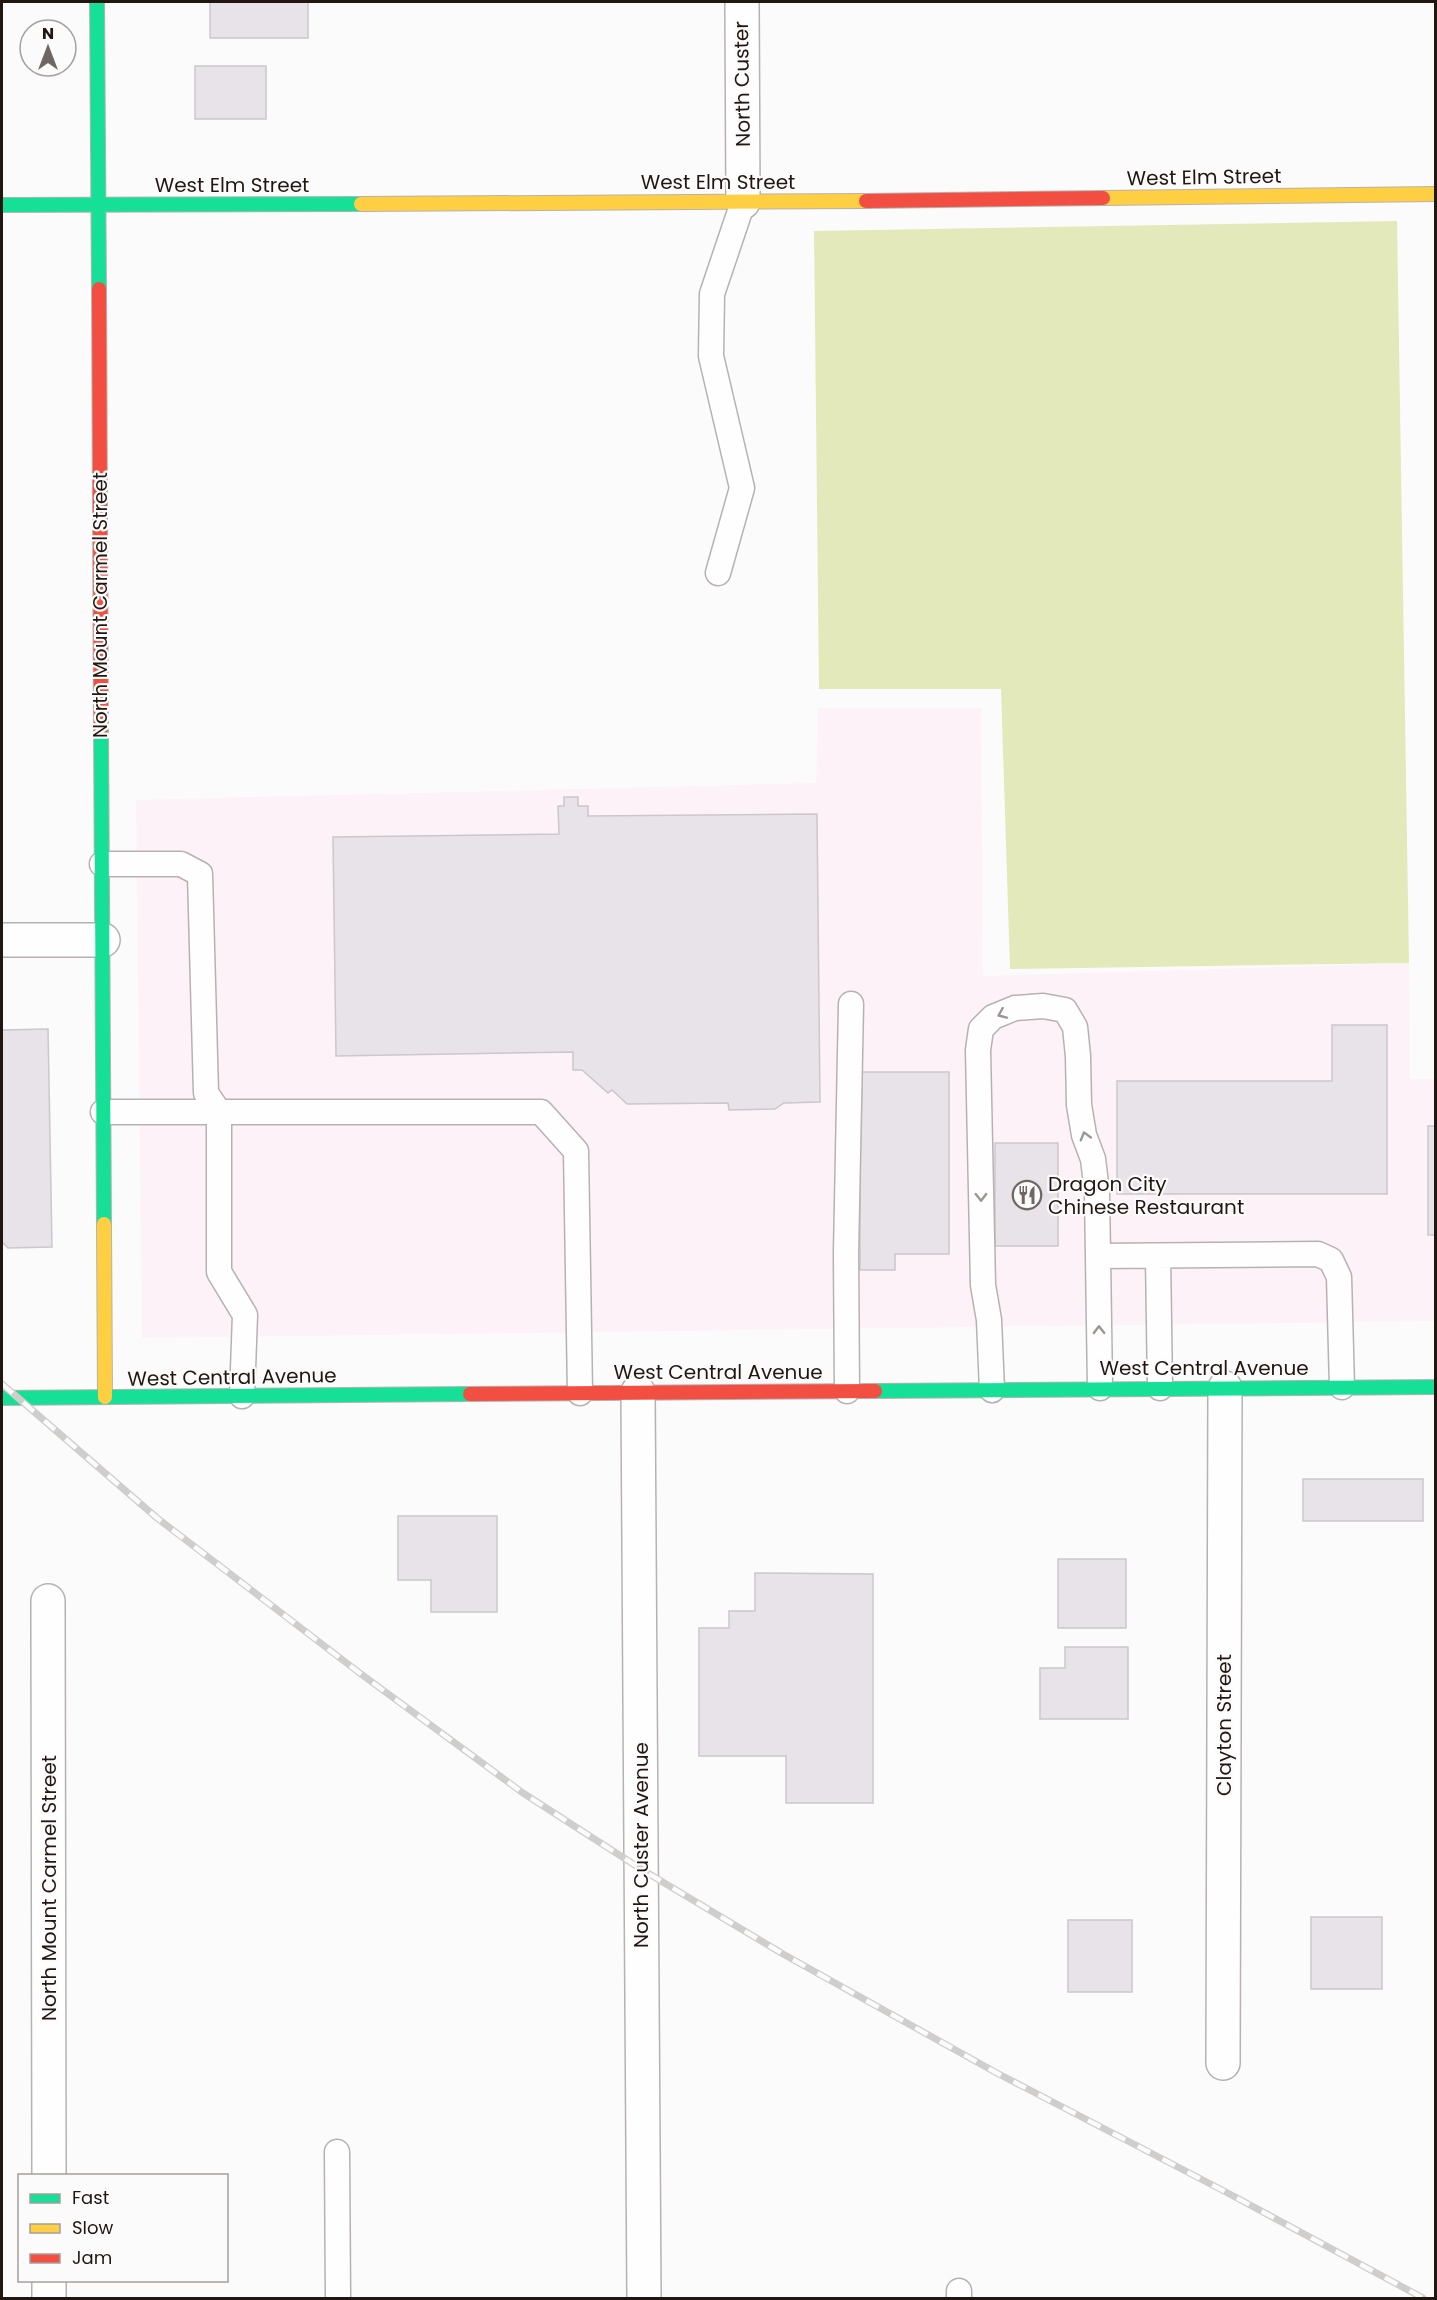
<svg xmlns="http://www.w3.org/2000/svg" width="1437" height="2300" viewBox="0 0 1437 2300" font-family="Poppins,sans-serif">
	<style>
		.commercial { fill: #fdf2f8 }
		.green { fill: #e4e9bb }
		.building { fill: #e8e3e8; stroke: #ccc7cb; stroke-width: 1.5 }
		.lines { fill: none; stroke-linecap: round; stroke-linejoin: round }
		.lane-casing { stroke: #b7b2af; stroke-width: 27 }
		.street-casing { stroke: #b7b2af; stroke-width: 36 }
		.fast-casing { stroke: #b7b2af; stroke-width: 16 }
		.slow-casing { stroke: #b7b2af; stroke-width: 16 }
		.jam-casing { stroke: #b7b2af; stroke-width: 16 }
		.lane { stroke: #fefefe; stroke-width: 24 }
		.street { stroke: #fefefe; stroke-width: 33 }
		.fast { stroke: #16e098; stroke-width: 14 }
		.slow { stroke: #ffcf43; stroke-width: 14 }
		.jam { stroke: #f24e42; stroke-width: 14 }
		.rail-casing { stroke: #cfcecd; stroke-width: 7 }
		.rail { stroke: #fbfbfb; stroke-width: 4.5; stroke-dasharray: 14; stroke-linecap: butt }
		.oneway { stroke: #9b9693 }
		.labels { text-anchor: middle; stroke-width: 4.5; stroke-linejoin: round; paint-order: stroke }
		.street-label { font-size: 20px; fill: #221710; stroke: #fbfbfb }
		.poi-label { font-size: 20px; fill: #221710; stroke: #fbfbfb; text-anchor: start }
	</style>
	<rect width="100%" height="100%" fill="#fbfbfb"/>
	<path class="commercial" d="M818 708H981L983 976 1409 963 1410 1079H1435V1321L142 1338 136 800 816 783Z"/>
	<path class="green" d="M1397 221 1409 963 1010 969 1001 689H819L814 231Z"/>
	<path class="building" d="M210 2H308V38H210Z
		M195 66H266V119H195Z
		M564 797H578V806H588V816L817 814 820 1102 784 1103 775 1109 729 1110 728 1103 627 1104 612 1090 608 1093 582 1070H573V1052L336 1056 333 837 559 834 558 806H564Z
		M1332 1025H1387V1194H1117V1081H1332Z
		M48 1029 52 1247 8 1248 2 1242V1030Z
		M860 1072H949V1254H895V1270H860Z
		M1428 1126H1436V1235H1428Z
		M995 1143H1058V1246H995Z
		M1303 1479H1423V1521H1303Z
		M398 1516H497V1612H431V1580H398Z
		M1058 1559H1126V1628H1058Z
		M755 1573 873 1574V1803H786V1756H699V1628H729V1611H755Z
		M1065 1647H1128V1719H1040V1668H1065Z
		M1311 1917H1382V1989H1311Z
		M1068 1920H1132V1992H1068Z"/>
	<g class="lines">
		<g class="lane-casing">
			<path id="lane" d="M718 573 742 488 711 356 712 294 743 202
				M102 864H181L200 874 206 1093 219 1112V1272L245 1315 242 1396
				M103 1112H541L576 1151 580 1393
				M1098 1256 1318 1254 1331 1260 1339 1277 1342 1387
				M1158 1256 1160 1388
				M992 1390 989 1320 983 1285 978 1050 981 1029 993 1017 1015 1008 1043 1006 1065 1010 1075 1027 1078 1056 1079 1105 1084 1135 1093 1159 1097 1192 1100 1388
				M847 1391 846 1253 851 1004
				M337 2152 338 2298
				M959 2298V2291"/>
		</g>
		<g class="street-casing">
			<path id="street" d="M742 2 743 202
				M2 940H103
				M638 1392 644 2298
				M48 1601 49 2176
				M1223 2063 1225 1388
				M49 2280V2298"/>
		</g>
		<g class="fast-casing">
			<path id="fast" d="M97 2 99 289
				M2 205 361 204
				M101 729 104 1224
				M875 1391 1436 1387
				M2 1398 470 1394"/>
		</g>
		<g class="slow-casing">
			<path id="slow" d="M1103 198 1436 194
				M361 204 866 201
				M104 1224 105 1397"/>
		</g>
		<g class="jam-casing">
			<path id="jam" d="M866 201 1103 198
				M99 289 101 729
				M470 1394 875 1391"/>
		</g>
		<use href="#lane" class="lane"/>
		<use href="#street" class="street"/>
		<use href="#fast" class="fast"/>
		<use href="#slow" class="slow"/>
		<use href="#jam" class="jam"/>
		<g class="rail-casing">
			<path id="rail" d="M2 1384 157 1518 361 1674 523 1793 641 1869 783 1954 995 2072 1224 2191 1423 2298"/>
		</g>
		<use href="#rail" class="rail"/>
	</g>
	<defs><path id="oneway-chevron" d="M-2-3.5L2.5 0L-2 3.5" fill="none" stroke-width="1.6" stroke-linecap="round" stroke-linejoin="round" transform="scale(1.5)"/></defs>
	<g class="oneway">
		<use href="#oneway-chevron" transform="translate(1002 1014) rotate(157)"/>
		<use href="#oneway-chevron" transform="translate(1085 1136) rotate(-106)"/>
		<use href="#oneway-chevron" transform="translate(981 1197) rotate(89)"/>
		<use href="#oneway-chevron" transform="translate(1099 1330) rotate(-91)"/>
	</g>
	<defs>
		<g id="restaurant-ring" transform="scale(1.5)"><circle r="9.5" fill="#fbfbfb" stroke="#6e6762" stroke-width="1.5"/><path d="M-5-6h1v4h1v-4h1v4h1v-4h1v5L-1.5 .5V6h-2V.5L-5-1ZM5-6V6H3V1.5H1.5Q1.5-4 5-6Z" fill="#6e6762"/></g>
	</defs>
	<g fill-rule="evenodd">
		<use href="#restaurant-ring" x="1027" y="1195"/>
	</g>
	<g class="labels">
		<g class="street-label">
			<text transform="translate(742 84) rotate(-91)" y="7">North Custer</text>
			<text transform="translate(1204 177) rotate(-1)" y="7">West Elm Street</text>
			<text x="718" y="189">West Elm Street</text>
			<text x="232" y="192">West Elm Street</text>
			<text transform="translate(100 605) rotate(-90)" y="7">North Mount Carmel Street</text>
			<text x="1204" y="1375">West Central Avenue</text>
			<text x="718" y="1379">West Central Avenue</text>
			<text transform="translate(232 1377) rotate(-1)" y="7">West Central Avenue</text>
			<text transform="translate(1224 1725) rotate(-90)" y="7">Clayton Street</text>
			<text transform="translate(641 1845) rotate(-90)" y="7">North Custer Avenue</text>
			<text transform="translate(49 1888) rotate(-90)" y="7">North Mount Carmel Street</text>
		</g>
		<g class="poi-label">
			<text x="1048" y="1191">Dragon City<tspan x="1048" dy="23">Chinese Restaurant</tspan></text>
		</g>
	</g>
	<rect width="1437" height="2300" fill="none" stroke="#221710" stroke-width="6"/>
	<rect x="18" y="2174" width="210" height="108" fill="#fbfbfb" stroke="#a4a09d" stroke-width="1.5"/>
	<rect x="30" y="2194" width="30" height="9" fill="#16e098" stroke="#a4a09d" stroke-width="1.5"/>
	<text x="72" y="2204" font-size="18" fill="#221710">Fast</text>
	<rect x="30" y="2224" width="30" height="9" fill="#ffcf43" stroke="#a4a09d" stroke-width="1.5"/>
	<text x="72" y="2234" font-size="18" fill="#221710">Slow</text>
	<rect x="30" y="2254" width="30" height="9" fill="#f24e42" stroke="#a4a09d" stroke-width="1.5"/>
	<text x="72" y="2264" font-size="18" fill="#221710">Jam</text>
	<g transform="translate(48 48)"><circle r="28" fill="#fbfbfb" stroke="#a4a09d" stroke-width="1.5"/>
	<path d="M0-4.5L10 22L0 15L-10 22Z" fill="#6e6762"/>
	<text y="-9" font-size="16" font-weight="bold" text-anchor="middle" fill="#221710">N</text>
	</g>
</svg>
